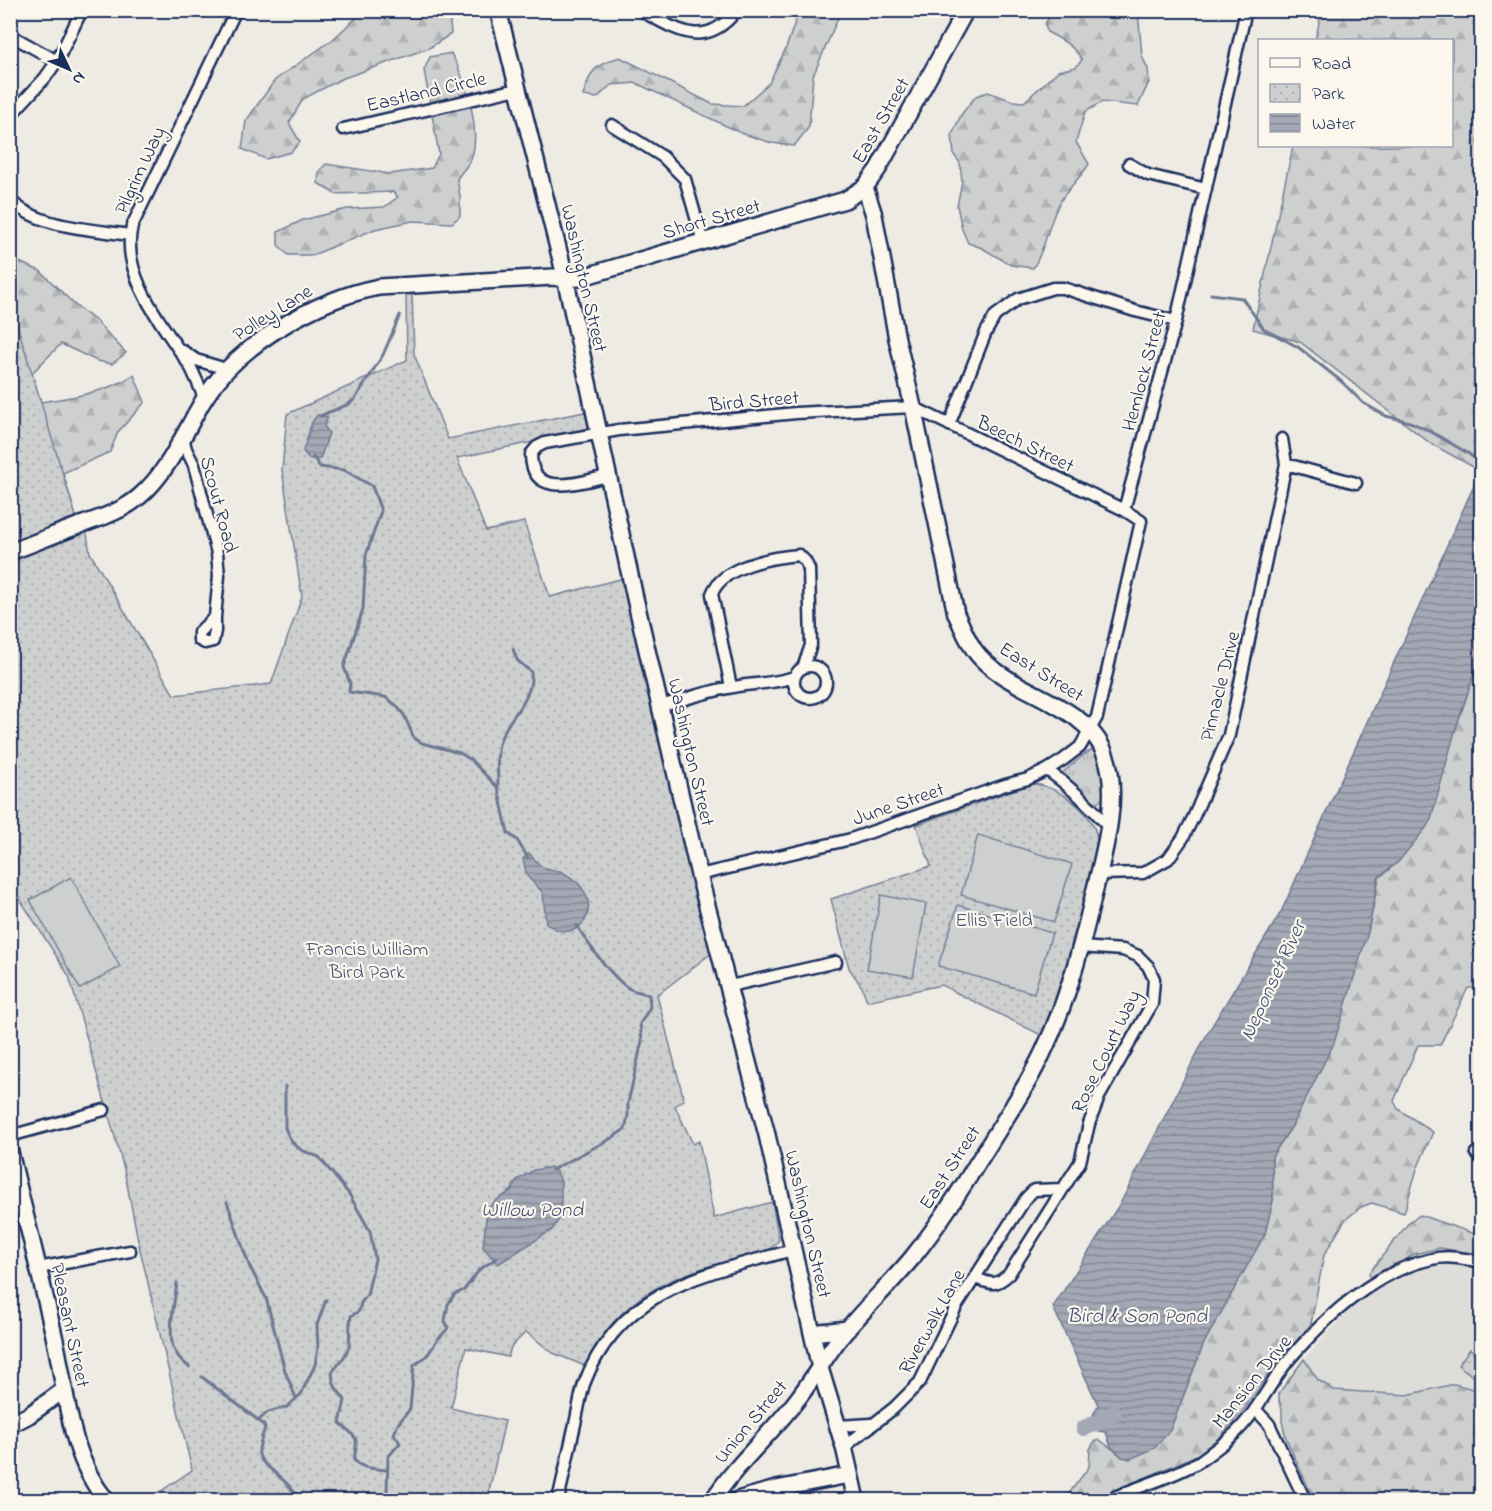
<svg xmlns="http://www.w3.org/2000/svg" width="1492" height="1511" viewBox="0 0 1492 1511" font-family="'Indie Flower',sans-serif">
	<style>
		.built { fill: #deddda }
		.grass { fill: url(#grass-tufts); stroke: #747f96; stroke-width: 1.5 }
		.forest { fill: url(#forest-firs); stroke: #747f96; stroke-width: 1.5 }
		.park { fill: url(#park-dots); stroke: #747f96; stroke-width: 1.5 }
		.garden { fill: #cecfcf; stroke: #747f96; stroke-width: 1.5 }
		.water { fill: url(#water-rules); stroke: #6d7892; stroke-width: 1.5 }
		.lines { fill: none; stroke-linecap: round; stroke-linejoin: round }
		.stream { stroke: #6d7892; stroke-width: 3 }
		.river { stroke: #a3a8b4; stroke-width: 16 }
		.street-casing { stroke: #1b2f5e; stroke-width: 15 }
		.secondary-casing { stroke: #1b2f5e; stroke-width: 20 }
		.street { stroke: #fbf7ec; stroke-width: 10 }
		.secondary { stroke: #fbf7ec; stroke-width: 15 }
		.labels { text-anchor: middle; stroke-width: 4.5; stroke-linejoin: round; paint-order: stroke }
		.street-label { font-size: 20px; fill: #1b2f5e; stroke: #fbf7ec }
		.park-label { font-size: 20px; fill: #48577a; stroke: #fbf7ec }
		.water-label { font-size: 21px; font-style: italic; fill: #445378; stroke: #fbf7ec }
	</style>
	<defs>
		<pattern id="grass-tufts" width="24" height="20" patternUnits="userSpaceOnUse" patternTransform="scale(1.5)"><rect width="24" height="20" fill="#cecfcf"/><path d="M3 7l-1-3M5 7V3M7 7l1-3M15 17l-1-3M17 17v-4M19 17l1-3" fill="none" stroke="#b0b2b4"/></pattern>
		<pattern id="forest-firs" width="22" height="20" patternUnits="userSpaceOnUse" patternTransform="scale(1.5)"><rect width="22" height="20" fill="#cecfcf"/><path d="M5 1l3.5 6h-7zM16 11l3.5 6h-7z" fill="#b0b2b4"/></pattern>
		<pattern id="park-dots" width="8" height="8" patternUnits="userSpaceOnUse" patternTransform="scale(1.5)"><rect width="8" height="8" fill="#cecfcf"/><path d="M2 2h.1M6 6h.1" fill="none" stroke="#b0b2b4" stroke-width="1.8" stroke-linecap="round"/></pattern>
		<pattern id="water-rules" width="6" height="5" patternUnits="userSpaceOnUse" patternTransform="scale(1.5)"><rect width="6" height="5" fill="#a3a8b4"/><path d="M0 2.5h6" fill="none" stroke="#848996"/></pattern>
	</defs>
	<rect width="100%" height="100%" fill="#eeebe4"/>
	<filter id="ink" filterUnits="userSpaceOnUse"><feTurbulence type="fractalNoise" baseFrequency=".0167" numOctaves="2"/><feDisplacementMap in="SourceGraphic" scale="12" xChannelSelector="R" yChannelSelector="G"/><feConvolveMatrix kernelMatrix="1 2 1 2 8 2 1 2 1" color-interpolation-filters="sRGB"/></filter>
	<g filter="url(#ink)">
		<path class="built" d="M1423 1223 1481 1244V1439L1318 1398 1292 1372 1342 1318Z"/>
		<path class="grass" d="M1095 748 1105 771V797L1098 802 1093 801 1062 777V773L1085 754Z"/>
		<path class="forest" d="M360 11H449L451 34 429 48 341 79 303 99 289 123 300 142 291 152 266 159 242 149 246 121 275 80 332 40 357 17Z
			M799 11H841L813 76 809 127 794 146 772 143 741 133 636 83 611 85 597 98 583 96C590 71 594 65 620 57L712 104 743 106 769 83 786 48Z
			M1052 11H1138L1142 56 1148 69 1149 82 1138 106 1102 102 1085 112 1076 142 1089 164C1081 177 1067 189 1060 202 1048 223 1046 248 1033 268L1011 265 982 248 968 243 962 229 957 206 962 181 960 163 954 155 952 135 961 115 976 96 988 92 1013 101 1024 102 1058 71 1076 67 1082 60C1074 46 1061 39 1047 32L1045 24Z
			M1322 11H1481L1482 458 1475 468 1430 443 1300 342 1253 329 1293 146H1452V40H1315Z
			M451 53C465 78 481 128 472 156 470 164 461 172 457 179L460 196V216L452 223 413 221 375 229 313 255H288L278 245V232L303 220 347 209 384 207 398 197 393 192 335 194 318 183 319 171 326 164 390 174 432 168 439 154 424 70 430 57Z
			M19 262 40 271 75 305 96 321 126 353 112 364 97 361 61 344 32 373 41 402C74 397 105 393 134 375L145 402 118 432 110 452 63 473 77 520 11 499 10 284Z
			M1481 653V988H1468L1440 1045H1418L1394 1101 1398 1109 1433 1132 1417 1169 1404 1213 1372 1203 1361 1207 1345 1220 1324 1255 1311 1324 1269 1373 1243 1411 1221 1436 1197 1455 1094 1500H1064L1089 1467 1090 1449 1095 1441 1100 1440 1122 1456 1131 1459 1170 1430 1204 1343 1232 1293 1273 1201 1272 1156 1292 1126 1368 932 1379 878 1399 861 1455 731Z
			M1420 1215 1481 1236V1255L1440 1248 1414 1254 1390 1271 1370 1278 1369 1273 1410 1221Z
			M1304 1359 1318 1380 1334 1390 1407 1395 1454 1384 1481 1391V1500H1376L1364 1498 1360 1500H1314L1286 1438 1282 1422V1410L1279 1402V1393Z"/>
		<path class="park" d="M412 293 414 354 448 439 585 412 589 430 457 458 486 531 524 522 550 597 624 578 713 952 657 995 684 1100 675 1106 693 1144 699 1141 714 1218 772 1202 779 1240 770 1249C689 1272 625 1282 585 1366L553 1353 526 1332 511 1347 508 1357 466 1348 451 1408 505 1421 487 1500H148L192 1470 139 1245 124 1169 69 976 11 885V305L77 520 87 534 90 553 174 695 271 684 302 597 282 470 287 414 407 360 406 294Z
			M1035 784C1059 787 1095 813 1097 839 1099 861 1088 886 1082 907 1070 950 1059 994 1041 1035L941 985 867 1001 862 987 849 968 831 899 931 866 916 825 1025 786Z
			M1470 1349 1481 1357V1382L1458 1365Z"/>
		<path class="garden" d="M978 835 1072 864 1054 922 961 895Z
			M71 877 120 967 80 989 30 900Z
			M881 895 926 904 913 977 867 969Z
			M958 905 1052 933 1034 993 938 966Z"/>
		<path class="water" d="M317 415 328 417 324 426 329 433 320 459H309L303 451 312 422Z
			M1481 470V653L1455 731 1430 823 1399 861 1378 878 1368 932 1334 1043 1292 1126 1272 1156 1273 1201 1265 1234 1204 1343 1170 1430 1155 1448 1130 1459 1122 1457 1111 1447 1106 1432 1099 1431 1093 1415 1098 1405 1053 1307 1121 1202 1207 1034 1281 912Z
			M529 853C533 858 540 867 546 869 550 871 555 870 560 871 567 874 578 882 582 888 601 913 575 947 546 923L543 893 527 876 523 859Z
			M551 1167 558 1174 561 1182V1216L552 1230 498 1264 483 1247 487 1209 495 1201 511 1191 517 1180 534 1170Z"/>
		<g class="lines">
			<path class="stream" d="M1211 294 1242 298 1264 329 1298 347 1342 382 1363 403 1386 416 1410 422 1428 430 1469 454 1482 464
				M320 416 349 404 355 399 383 355 400 315
				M313 457 320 467 344 470 372 486 381 511 366 555 363 609 344 667 350 683 349 692 385 697 396 705 404 715 414 738 422 743 460 753 471 760 498 788 508 833 517 840 528 858
				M498 786C498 773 496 757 499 744 506 717 534 701 531 672L517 660 513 649
				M285 1086V1128L291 1141 301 1150 319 1157 349 1194 370 1231 375 1259 367 1295 361 1303 359 1311 351 1316C349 1327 350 1336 349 1346 347 1356 338 1365 332 1372L333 1381 336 1388 345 1400 340 1423C359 1440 358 1436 354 1460 361 1469 377 1469 388 1470
				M552 1170 612 1138 625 1129 628 1116V1103L642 1041 640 1024 650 1007 649 995C643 992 636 992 630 989 615 981 585 941 577 925
				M227 1202 249 1265 266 1298 285 1371 296 1398
				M177 1283C175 1300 167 1333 174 1349 177 1357 183 1362 189 1367
				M202 1377 263 1424 265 1428C253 1461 258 1457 282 1479 289 1485 295 1493 301 1500
				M258 1421 268 1412 287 1407 301 1394 315 1365 318 1348 317 1325 326 1300
				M383 1500 387 1492 388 1457 400 1443 394 1434 398 1424 410 1409 414 1365C425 1359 429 1354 435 1343 438 1337 445 1334 448 1327L445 1321 448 1304 455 1294 464 1290 480 1269 497 1258"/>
			<path class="river" d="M1084 1428 1106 1419 1114 1413
				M991 1500H992"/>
			<g class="street-casing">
				<path id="street" d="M640 10C677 30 705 51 737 10
					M10 35 57 61
					M10 116 45 78 57 61 82 10
					M612 125 663 157 685 179 703 242
					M343 129 517 89
					M1129 164 1148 175 1206 189
					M10 200C38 228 92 229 130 235
					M183 351 196 360 226 369
					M204 398C200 388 196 378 191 368 166 328 119 276 132 226L236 10
					M949 425 986 332 995 316 1018 299 1053 288H1063L1135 311 1176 321
					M183 437 186 449 194 465 217 553 219 576 215 617 199 632V640L205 643 213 641 215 631V617
					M1286 464 1356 483
					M608 476C579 482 531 500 531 454L537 447 545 443 619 430 796 413 913 407 1124 510 1141 521 1097 717 1080 747 1063 760 1047 770 1028 779 1005 785 851 839 699 875
					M1124 510 1176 321 1246 10
					M794 682a16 16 0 1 1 32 0a16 16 0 1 1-32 0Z
					M731 687 712 594C722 566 772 557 799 555L805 561 809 569 811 645 803 668
					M659 706C684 700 708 691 733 687 754 683 774 684 794 677
					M1047 770C1071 787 1090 805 1109 827
					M1099 874 1143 873 1168 859 1183 838 1194 816 1229 735 1286 464 1282 439
					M730 986 836 962
					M10 1136 104 1110
					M1476 1153 1482 1159
					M38 1268 130 1251
					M975 1278C992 1284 995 1287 1009 1274L1080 1162 1089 1124 1099 1097 1152 1004 1154 979 1148 966 1138 956 1123 950 1080 947
					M1255 1409 1269 1424 1305 1500
					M838 1426 871 1424
					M844 1447 894 1408 920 1382 956 1307 1026 1198 1034 1190 1063 1189
					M558 1500C564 1475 569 1450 575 1424 578 1411 580 1397 584 1384 620 1288 705 1274 793 1250
					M1108 1500C1138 1486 1172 1478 1200 1461 1211 1453 1222 1445 1232 1436 1258 1413 1270 1381 1292 1356 1329 1314 1376 1271 1432 1259 1448 1255 1466 1259 1482 1262"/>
			</g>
			<g class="secondary-casing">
				<path id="secondary" d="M498 10 563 268 635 598 699 875 767 1135 820 1368 844 1447 856 1500
					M10 552C32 544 53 535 75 527 97 519 122 512 140 496 169 471 184 433 203 401 236 345 317 299 379 287L553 277 565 279 579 278 845 200 865 187
					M10 1152C25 1215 41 1277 55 1340 67 1394 69 1455 106 1500
					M812 1333 848 1329
					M10 1425 29 1415 64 1390
					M713 1500C736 1464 770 1435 796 1401 811 1382 822 1362 836 1343 859 1313 888 1287 912 1258 944 1218 970 1175 997 1132 1014 1105 1032 1077 1045 1048 1068 999 1082 945 1094 893 1104 853 1121 794 1105 754 1086 703 1014 695 979 656 968 644 963 628 956 614L913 407 897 339 874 215 865 187 878 169 966 10
					M737 1500 776 1489 849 1475"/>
			</g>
			<use href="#street" class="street"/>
			<use href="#secondary" class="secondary"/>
		</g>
	</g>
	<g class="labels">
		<g class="street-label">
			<text transform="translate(426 91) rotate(-13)" y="7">Eastland Circle</text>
			<text transform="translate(880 120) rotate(-60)" y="7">East Street</text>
			<text transform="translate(139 170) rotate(-65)" y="7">Pilgrim Way</text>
			<text transform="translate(711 218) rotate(-16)" y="7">Short Street</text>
			<text transform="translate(585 278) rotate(77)" y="7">Washington Street</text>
			<text transform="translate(272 312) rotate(-32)" y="7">Polley Lane</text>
			<text transform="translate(1143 371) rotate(-75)" y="7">Hemlock Street</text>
			<text transform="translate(754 400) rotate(-5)" y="7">Bird Street</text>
			<text transform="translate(1026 443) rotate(26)" y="7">Beech Street</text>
			<text transform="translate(220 504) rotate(75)" y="7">Scout Road</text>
			<text transform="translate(1042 671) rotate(32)" y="7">East Street</text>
			<text transform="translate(1219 686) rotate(-76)" y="7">Pinnacle Drive</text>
			<text transform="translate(692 752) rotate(77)" y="7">Washington Street</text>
			<text transform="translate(898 803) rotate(-19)" y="7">June Street</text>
			<text transform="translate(1105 1051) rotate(-64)" y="7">Rose Court Way</text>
			<text transform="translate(949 1167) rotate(-57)" y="7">East Street</text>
			<text transform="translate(809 1224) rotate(77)" y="7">Washington Street</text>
			<text transform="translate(931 1321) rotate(-61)" y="7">Riverwalk Lane</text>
			<text transform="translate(71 1325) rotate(78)" y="7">Pleasant Street</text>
			<text transform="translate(1251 1381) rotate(-51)" y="7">Mansion Drive</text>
			<text transform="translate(750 1421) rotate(-50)" y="7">Union Street</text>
		</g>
		<g class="park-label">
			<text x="994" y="926">Ellis Field</text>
			<text x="367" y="955">Francis William<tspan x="367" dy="23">Bird Park</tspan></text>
		</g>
		<g class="water-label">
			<text transform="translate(1272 980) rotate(-65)" y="7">Neponset River</text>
			<text x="532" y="1216">Willow Pond</text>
			<text x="1137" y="1322">Bird &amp; Son Pond</text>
		</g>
	</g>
	<rect width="1492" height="1511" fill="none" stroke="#fbf7ec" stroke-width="36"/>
	<rect x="18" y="18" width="1456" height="1475" fill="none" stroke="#1b2f5e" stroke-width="2" filter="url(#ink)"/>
	<rect x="1258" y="39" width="195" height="108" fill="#fbf7ec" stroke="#a1a7b3" stroke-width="1.5"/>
	<rect x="1270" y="58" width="30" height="9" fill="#fbf7ec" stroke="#a1a7b3" stroke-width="1.5"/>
	<text x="1312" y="69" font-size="18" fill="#1b2f5e">Road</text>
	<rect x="1270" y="84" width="30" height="18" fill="url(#park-dots)" stroke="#a1a7b3" stroke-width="1.5"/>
	<text x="1312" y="99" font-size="18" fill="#1b2f5e">Park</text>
	<rect x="1270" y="114" width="30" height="18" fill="url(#water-rules)" stroke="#a1a7b3" stroke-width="1.5"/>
	<text x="1312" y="129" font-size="18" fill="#1b2f5e">Water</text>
	<g transform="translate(69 69) rotate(134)" stroke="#fbf7ec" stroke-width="4.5" paint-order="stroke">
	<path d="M0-4.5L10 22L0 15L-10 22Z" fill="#1b2f5e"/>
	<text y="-9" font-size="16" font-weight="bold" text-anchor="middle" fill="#1b2f5e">N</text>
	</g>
</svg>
